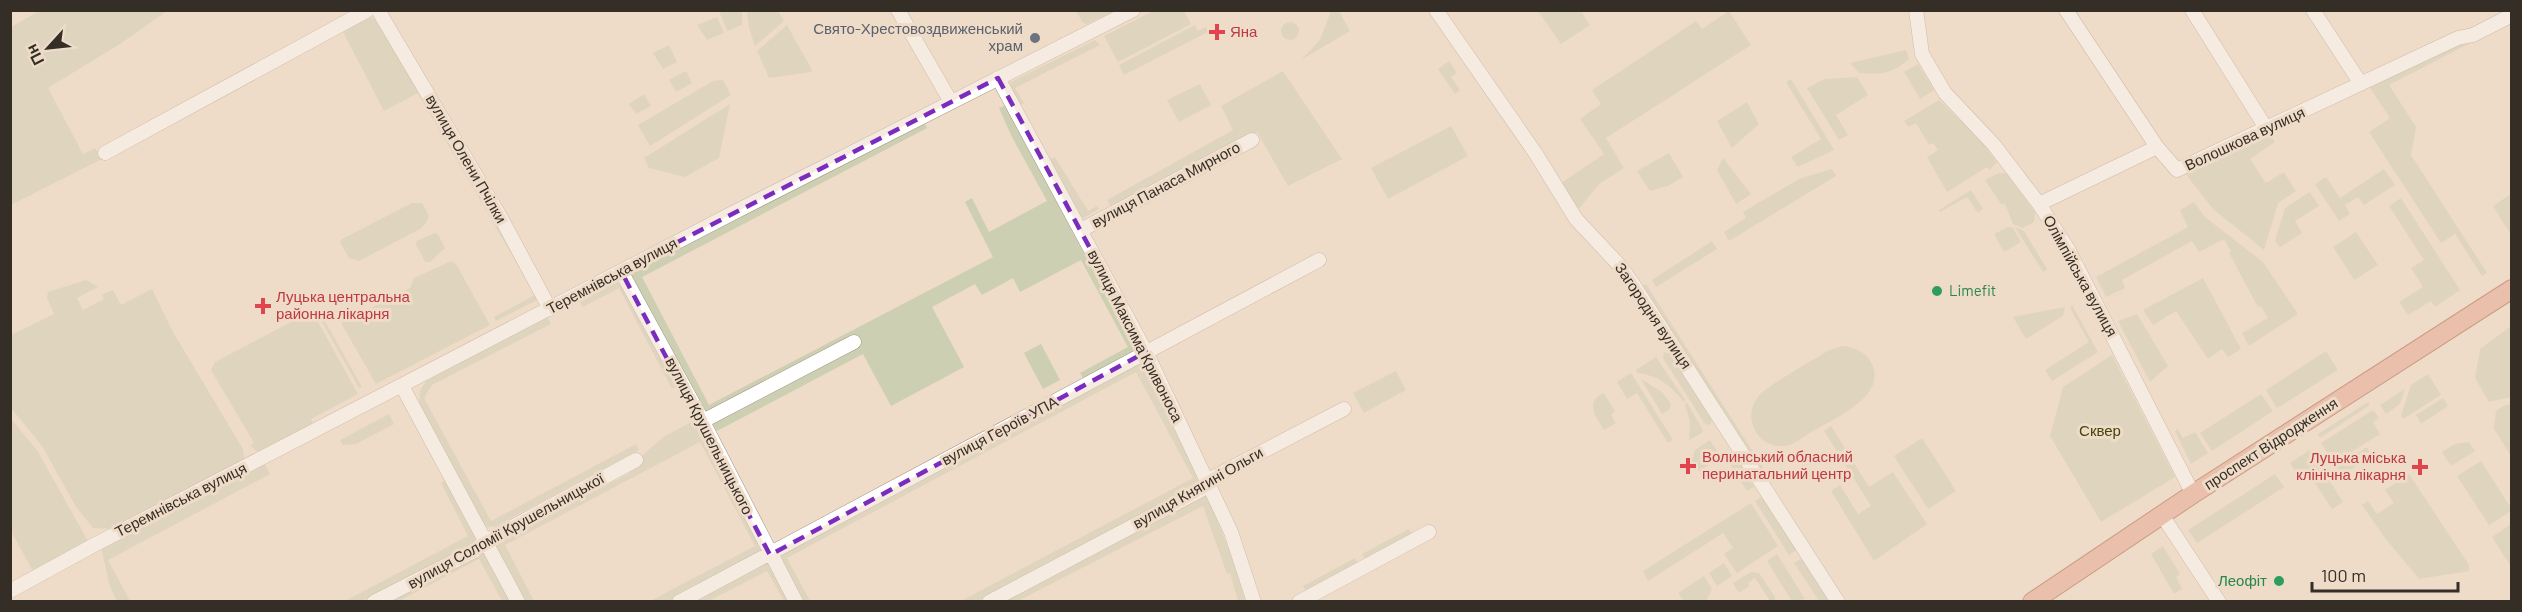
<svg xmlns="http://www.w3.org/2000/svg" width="2522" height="612" viewBox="0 0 2522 612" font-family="Barlow,sans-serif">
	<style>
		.green { fill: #cccfb1 }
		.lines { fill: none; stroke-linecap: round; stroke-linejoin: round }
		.minor-casing { stroke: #a79683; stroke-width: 15 }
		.major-casing { stroke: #9b4e34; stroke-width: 20 }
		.minor { stroke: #fff; stroke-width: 14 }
		.major { stroke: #e4a089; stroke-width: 18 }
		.marked { fill: none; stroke: #7b2cbf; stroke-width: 4.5; stroke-dasharray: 12 8; stroke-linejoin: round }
		.health-dot { fill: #e0444e; stroke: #eedbc8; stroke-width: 2 }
		.worship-dot { fill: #6b7280; stroke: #eedbc8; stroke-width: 2 }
		.leisure-dot { fill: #2e9e5b; stroke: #eedbc8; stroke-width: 2 }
		.labels { text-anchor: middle; stroke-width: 6; stroke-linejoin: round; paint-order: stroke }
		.worship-label { font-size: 15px; fill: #5b616d; stroke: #eedbc8; text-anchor: end }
		.health-label { font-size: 15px; fill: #be3a42; stroke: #eedbc8; text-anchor: start }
		.street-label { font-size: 15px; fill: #352e26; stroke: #eedbc8 }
		.leisure-label { font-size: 15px; fill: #27864d; stroke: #eedbc8; text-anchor: start }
		.park-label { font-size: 15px; fill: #434709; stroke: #eedbc8 }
	</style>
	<rect width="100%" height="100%" fill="#eedbc8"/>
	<path class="green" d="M39 11H167L120 44 48 88 83 154 95 148 102 159 11 205V27Z
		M719 11H742V25L727 31Z
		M747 11H778L784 21 755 46 749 28Z
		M1076 11 1077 10 1114 11 1087 24 1083 23Z
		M1153 11H1184L1191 24 1118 62 1104 36Z
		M1331 11H1339L1350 31 1301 60 1320 40Z
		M1538 11H1581L1590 25 1561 44Z
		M1729 11 1751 45 1606 138 1624 168 1599 184 1579 209 1561 183 1604 154 1580 119 1601 104 1592 90 1696 21 1702 29Z
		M368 16 379 22 541 298 496 321 494 317 535 295 418 93 384 111 341 28Z
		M717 17 724 33 707 40 697 25Z
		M1281 31a9 9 0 1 1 18 0a9 9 0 1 1-18 0Z
		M787 25 812 70 811 72 769 78 757 51Z
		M1195 25 1198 31 1206 27 1208 32 1124 75 1119 65Z
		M1095 40 1100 45 1015 88 1024 103 1019 106 1007 84Z
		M2476 40 2389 85 2416 127 2411 155 2487 273 2482 276 2455 234 2441 243 2369 132 2390 118 2368 85 2459 42Z
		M669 45 677 62 663 69 653 53Z
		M1906 50 1909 59C1892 74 1881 75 1859 73L1850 63Z
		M1449 61 1457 73 1451 77 1460 90 1455 94 1438 69Z
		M1918 64 1934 90 1920 99 1904 72Z
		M686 71 692 83 676 92 669 80Z
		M1283 71 1342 159 1288 186 1257 132 1113 210 1107 200 1233 130 1221 106Z
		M1857 77 1868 95 1836 115 1848 135 1839 140 1807 88 1824 79Z
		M1791 79 1834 150 1798 167 1791 157 1821 139 1786 82Z
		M723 80 731 95 650 146 638 125 713 81Z
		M1200 84 1211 105 1179 122 1167 100Z
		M644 94 651 106 636 114 629 104Z
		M1939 100 1980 140 1997 162 1990 170 1987 167 1947 192 1927 157 1938 150 1933 143 1929 145 1916 123 1908 127 1904 121Z
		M1747 102 1759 124 1732 148 1717 121Z
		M730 104 719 158 685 177 649 168 644 158Z
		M1006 105 1135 351 1083 378 1080 373 1128 347 1081 260 1020 292 1013 278 982 295 975 284 932 307 964 367 891 406 863 354 717 431 710 420 703 415 628 276 924 122 927 128 642 277 709 405 993 257 965 202 972 198 989 232 1047 201 1012 137 999 108Z
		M1451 126 1468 156 1388 199 1371 168Z
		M2269 132 2275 142 2250 159 2266 183 2284 172 2296 191 2278 203 2264 250 2213 209 2184 172Z
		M1669 153 1683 177 1668 186 1650 191 1637 171Z
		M1055 157 1088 211 1097 206 1099 209 1082 219 1047 161Z
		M1723 158 1751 194 1736 204 1717 170Z
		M1832 169 1836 176 1729 241 1724 232 1746 218 1743 212 1799 179Z
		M2384 169 2395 185 2364 205 2358 197 2345 205 2350 214 2339 221 2315 184 2326 177 2340 198Z
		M1999 173H2006L2035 212 2034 222 2023 228 2013 224 2005 204H2001L1985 180Z
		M1971 190 1983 209 1978 213 1967 197 1940 212 1939 210Z
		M2310 192 2319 206 2295 221 2302 233 2280 247 2275 241 2285 208Z
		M2511 194V235L2493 206Z
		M2401 198 2460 290 2435 307 2431 301 2408 315 2399 302 2423 287 2411 268 2424 260 2389 206Z
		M2194 202 2205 217 2263 262 2298 314 2249 346 2242 333 2268 318 2261 306 2258 307 2229 253 2231 252 2224 239 2199 252 2192 241 2122 280 2125 288 2106 297 2096 277 2188 227 2180 210Z
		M412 203H422L429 216 426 223 420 229 359 261 349 258 340 242 342 239Z
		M2008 227 2013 228 2021 242 2004 252 1994 234Z
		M2015 227 2024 231 2047 269 2043 272Z
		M2356 232 2378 265 2354 280 2333 247Z
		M434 233 438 234 445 248 430 262H425L416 244 417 241Z
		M1712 241 1717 249 1656 287 1652 280Z
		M451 261 456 264 490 325 376 384 341 323 410 288 414 278Z
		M2203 278 2241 349 2228 357 2222 349 2208 359 2176 311 2153 325 2143 310Z
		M620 279 678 386 672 389 619 288 583 307 579 301Z
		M86 280 98 287 77 298 83 310 104 299 102 295 113 290 121 305 152 289 173 332 243 449 245 463 117 529 93 528 76 507 42 446 11 408V335L54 314 47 298 48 292Z
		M1646 284 1764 469 1759 472 1641 287Z
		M2072 305 2098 352 2052 381 2045 370 2089 342 2070 308Z
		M2065 307 2063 316 2026 339 2013 317Z
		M318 309 362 387 359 388 316 311Z
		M312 311 358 394 311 419 314 426 261 455 250 445 254 443 211 370 215 362Z
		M2137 314 2168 366 2150 382 2118 321Z
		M547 316 551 324 432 385 424 398 491 521 636 444 639 450 496 526 487 527 482 522 419 403 420 391 426 381Z
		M2511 326V397L2489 402 2475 378 2480 349Z
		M1041 344 1060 380 1043 389 1024 353Z
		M1842 346C1855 347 1866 352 1872 364 1888 398 1830 420 1808 434 1800 439 1792 446 1783 446 1758 448 1742 418 1757 398 1765 386 1814 360 1829 350Z
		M2326 351 2338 370 2277 408 2266 390Z
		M1664 352 1670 354 1712 420 1710 425 1705 424 1663 358Z
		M2112 355 2175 477 2101 522 2050 436 2063 387Z
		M1656 357 1685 400 1684 402C1671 386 1658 375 1637 373L1636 370Z
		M1140 363 1204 482 978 601H961L1193 478 1136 372 787 558 810 601H801L777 556Z
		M1396 371 1406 390 1364 413 1353 393Z
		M1631 373 1673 440 1668 443 1637 393 1627 399 1617 382Z
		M2428 374 2441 395 2403 419 2401 416 2411 385Z
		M1641 379 1662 392 1671 404 1669 410 1662 414Z
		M2405 389 2400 404 2386 414 2380 405Z
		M1604 393 1615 411 1611 415 1616 423 1604 430C1596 417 1584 401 1604 393Z
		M2261 394 2273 411 2212 451 2200 433Z
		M2443 398 2448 406 2421 424 2416 415Z
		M2368 402 2370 405 2320 438 2318 434Z
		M1687 403 1703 430 1702 433 1689 440 1690 422 1685 404Z
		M2511 404H2512L2511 456 2494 429 2496 411 2503 406Z
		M2373 410 2379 418 2373 422 2380 434 2334 463 2321 443Z
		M389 414 394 424 356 444 343 445 340 440Z
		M10 418 37 450 89 543 34 573 11 531Z
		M697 419 765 551 669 601H650L755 546 700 442 505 545 534 601H524L493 544 630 473 627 468 665 436Z
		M1831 426 1869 487 1893 472 1927 524 1874 561 1831 491 1840 485 1858 514 1871 506 1824 431Z
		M2178 429 2183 438 2195 432 2208 453 2191 464 2175 431Z
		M1922 438 1956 491 1928 509 1894 456Z
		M1710 440 1721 457 1699 471 1692 460 1695 450Z
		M2469 442 2475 451 2451 466 2442 452 2455 444Z
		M2367 447 2372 456 2342 475 2337 466Z
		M2310 450 2343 502 2332 509 2309 474 2300 479 2290 463Z
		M2481 461 2511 508V511L2489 525 2457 476Z
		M1736 462 1739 463 1754 487 1747 491 1730 464Z
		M264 463 270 474 108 560 130 601H117L110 587 101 547Z
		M2275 474 2284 487 2197 543 2188 530Z
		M2409 474 2469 565V571L2419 579 2385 538 2362 505 2368 501 2377 514 2394 503 2385 490Z
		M447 479 478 541 362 601 343 602 468 536 441 483Z
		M1206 493 1237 570 1245 601H1238L1230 573 1227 574 1203 506 1018 601 1001 602Z
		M1763 496 1797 550 1789 555 1755 501Z
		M1751 503 1778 546 1737 573 1724 554 1733 548 1723 533 1648 581 1643 571Z
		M2511 524V567L2492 537Z
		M1409 529 1413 536 1366 561 1362 554Z
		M2163 546 2180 574 2176 577 2182 589 2174 594 2151 554Z
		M484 549 512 601H502L479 559 399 601 386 602Z
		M1777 554 1805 599 1792 601 1767 561Z
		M1355 558 1359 565 1307 593 1303 586Z
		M1802 558 1830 601H1819L1794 563Z
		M770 560 792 601H784L767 571 709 601 691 602Z
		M1724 563 1732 576 1717 586 1709 573Z
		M1751 572 1759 573 1775 597V601H1770L1755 578 1748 583 1749 586 1739 593 1733 583Z
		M1704 576 1712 589 1706 601H1684L1678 593Z"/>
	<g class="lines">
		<g class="minor-casing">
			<path id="minor" d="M378 10 501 218 550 309
				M898 10 951 102
				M1436 10 1536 154 1576 219 1621 267 1633 284 1838 602
				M1916 10 1922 54 1945 93 1994 145 2039 204 2068 249 2193 494
				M2066 10 2157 147
				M2192 10 2266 128
				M2313 10 2361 84
				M998 78 1146 352 1231 532 1254 602
				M105 153 368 10
				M2039 204 2157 147 2177 170 2458 38 2473 35 2512 15
				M1081 230 1252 140
				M621 271 699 414 796 602
				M402 386 518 602
				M703 421 854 342
				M2162 515 2219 602
				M10 591 94 545 729 215 1133 10
				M374 602 474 551 486 541 636 460
				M679 602 1319 260
				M989 602 1201 490 1208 480 1344 409
				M1299 602 1429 532"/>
		</g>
		<g class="major-casing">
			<path id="major" d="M2032 602 2193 494 2512 289"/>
		</g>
		<use href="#minor" class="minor"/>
		<use href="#major" class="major"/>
	</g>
	<path d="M0 0H2522V612H0ZM998 78 1146 352 770 555 621 271Z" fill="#eedbc8" fill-opacity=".55" fill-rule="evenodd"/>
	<path class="marked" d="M998 78 1146 352 770 555 621 271Z"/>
	<g class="health-dot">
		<path d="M1214 23h6v6h6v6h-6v6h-6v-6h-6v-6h6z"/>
		<path d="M260 297h6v6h6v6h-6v6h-6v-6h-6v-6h6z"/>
		<path d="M1685 457h6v6h6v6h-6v6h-6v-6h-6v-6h6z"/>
		<path d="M2417 458h6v6h6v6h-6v6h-6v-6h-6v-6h6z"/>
	</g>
	<circle class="worship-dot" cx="1035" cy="38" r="6"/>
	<g class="leisure-dot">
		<circle cx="1937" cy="291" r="6"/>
		<circle cx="2279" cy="581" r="6"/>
	</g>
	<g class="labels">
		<g class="worship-label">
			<text x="1023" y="34">Свято-Хрестовоздвиженський<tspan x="1023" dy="17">храм</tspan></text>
		</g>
		<g class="health-label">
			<text x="1230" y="37">Яна</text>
			<text x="276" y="302">Луцька центральна<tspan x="276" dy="17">районна лікарня</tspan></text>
			<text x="1702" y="462">Волинський обласний<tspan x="1702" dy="17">перинатальний центр</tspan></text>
			<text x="2406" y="463" text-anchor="end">Луцька міська<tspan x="2406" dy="17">клінічна лікарня</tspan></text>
		</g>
		<g class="street-label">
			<text transform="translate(2245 139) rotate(-25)" y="5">Волошкова вулиця</text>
			<text transform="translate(466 159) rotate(60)" y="5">вулиця Олени Пчілки</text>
			<text transform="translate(1166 185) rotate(-28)" y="5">вулиця Панаса Мирного</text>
			<text transform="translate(612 276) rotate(-28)" y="5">Теремнівська вулиця</text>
			<text transform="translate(2080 276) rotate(61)" y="5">Олімпійська вулиця</text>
			<text transform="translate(1653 316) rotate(56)" y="5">Загородня вулиця</text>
			<text transform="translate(1135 336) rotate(63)" y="5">вулиця Максима Кривоноса</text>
			<text transform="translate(1000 431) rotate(-28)" y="5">вулиця Героїв УПА</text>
			<text transform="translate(709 436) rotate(63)" y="5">вулиця Крушельницького</text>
			<text transform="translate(2271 444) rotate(-33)" y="5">проспект Відродження</text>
			<text transform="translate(1198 488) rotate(-30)" y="5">вулиця Княгині Ольги</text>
			<text transform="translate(181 500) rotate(-27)" y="5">Теремнівська вулиця</text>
			<text transform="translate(506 531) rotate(-29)" y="5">вулиця Соломії Крушельницької</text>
		</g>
		<g class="leisure-label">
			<text x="1949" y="296">Limefit</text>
			<text x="2267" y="586" text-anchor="end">Леофіт</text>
		</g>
		<g class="park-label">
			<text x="2100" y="436">Сквер</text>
		</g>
	</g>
	<rect width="2522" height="612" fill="none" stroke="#352e26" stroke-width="24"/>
	<g transform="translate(48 48) rotate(243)" stroke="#eedbc8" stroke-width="4.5" paint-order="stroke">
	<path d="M0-4.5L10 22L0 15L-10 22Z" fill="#352e26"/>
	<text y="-9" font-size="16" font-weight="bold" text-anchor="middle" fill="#352e26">Пн</text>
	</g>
	<path d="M2312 582v9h146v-9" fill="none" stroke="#352e26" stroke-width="3"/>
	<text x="2321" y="582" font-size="18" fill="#352e26" stroke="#eedbc8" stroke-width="4.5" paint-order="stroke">100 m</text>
</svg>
